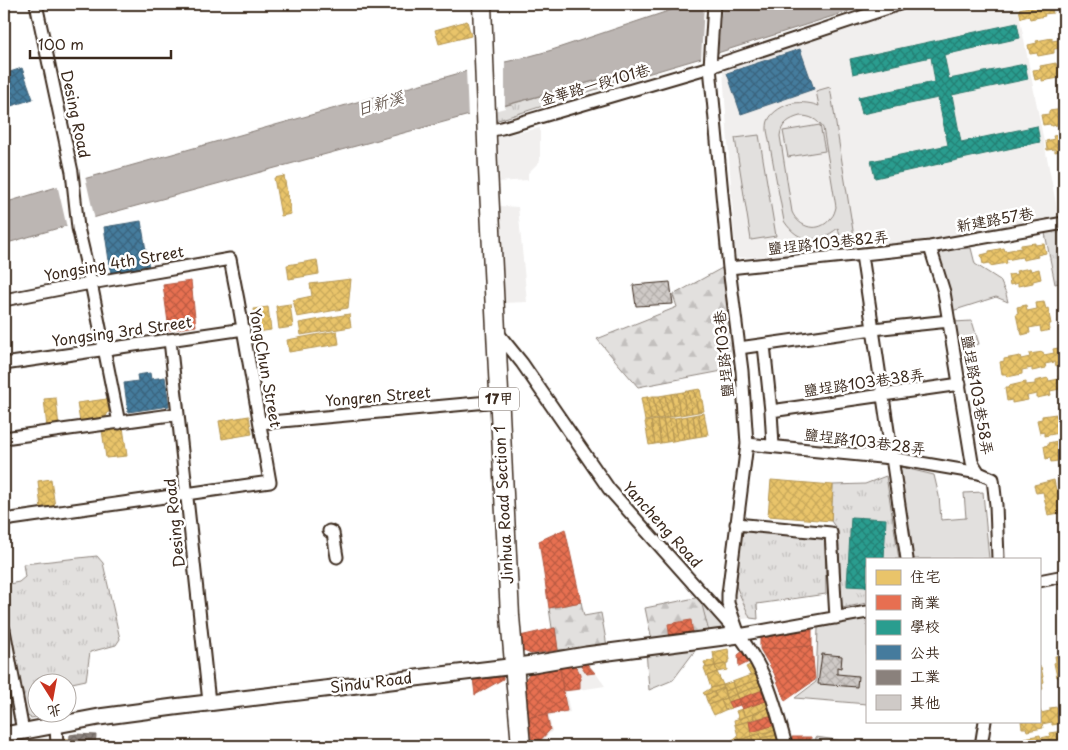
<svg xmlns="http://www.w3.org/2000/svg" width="1068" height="750" viewBox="0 0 1068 750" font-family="'Playpen Sans','LXGW WenKai TC',sans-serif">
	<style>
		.built { fill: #f1efee }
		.grass { fill: url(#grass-tufts); stroke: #8e857e }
		.forest { fill: url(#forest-firs); stroke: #8e857e }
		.green { fill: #e2e0de; stroke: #8e857e; fill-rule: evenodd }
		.water { fill: #bcb6b3; stroke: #887e77 }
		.pier { fill: #fff }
		.homes { fill: url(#homes-cross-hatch); stroke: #b59653 }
		.shops { fill: url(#shops-cross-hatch); stroke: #b35a42 }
		.schools { fill: url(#schools-cross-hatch); stroke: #2f7a6d }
		.public { fill: url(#public-cross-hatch); stroke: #426377 }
		.industry { fill: url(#industry-cross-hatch); stroke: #726760 }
		.building { fill: url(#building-cross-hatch); stroke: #3b2a1e }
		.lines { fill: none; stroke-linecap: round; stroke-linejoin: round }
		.street-casing { stroke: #3b2a1e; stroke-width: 15 }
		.secondary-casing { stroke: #3b2a1e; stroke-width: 19 }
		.primary-casing { stroke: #3b2a1e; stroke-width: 21 }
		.street { stroke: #fff; stroke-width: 11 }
		.secondary { stroke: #fff; stroke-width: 15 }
		.primary { stroke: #fff; stroke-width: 18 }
		.labels { text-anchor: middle; stroke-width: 5; stroke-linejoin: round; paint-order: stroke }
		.shield { fill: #fff; stroke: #766a62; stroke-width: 1 }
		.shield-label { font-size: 14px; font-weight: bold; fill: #3b2a1e }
		.street-label { font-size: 15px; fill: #3b2a1e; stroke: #fff }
		.water-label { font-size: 16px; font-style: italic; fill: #685b52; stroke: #fff }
	</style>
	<defs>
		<pattern id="grass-tufts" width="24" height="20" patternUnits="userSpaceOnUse" patternTransform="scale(1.25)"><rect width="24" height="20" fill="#e2e0de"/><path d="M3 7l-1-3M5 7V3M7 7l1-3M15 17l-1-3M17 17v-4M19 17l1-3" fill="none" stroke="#c3c0be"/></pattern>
		<pattern id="forest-firs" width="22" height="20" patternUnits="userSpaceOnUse" patternTransform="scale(1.25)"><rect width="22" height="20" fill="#e2e0de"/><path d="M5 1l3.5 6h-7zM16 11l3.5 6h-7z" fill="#c3c0be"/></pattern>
		<pattern id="homes-cross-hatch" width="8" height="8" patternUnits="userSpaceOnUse" patternTransform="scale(1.25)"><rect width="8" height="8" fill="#e9c46a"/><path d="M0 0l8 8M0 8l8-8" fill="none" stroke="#c9a95b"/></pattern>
		<pattern id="shops-cross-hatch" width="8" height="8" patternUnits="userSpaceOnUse" patternTransform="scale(1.25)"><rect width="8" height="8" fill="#e76f51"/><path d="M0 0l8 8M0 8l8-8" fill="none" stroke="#bc5b43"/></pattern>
		<pattern id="schools-cross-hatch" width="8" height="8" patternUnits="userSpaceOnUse" patternTransform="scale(1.25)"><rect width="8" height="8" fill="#2a9d8f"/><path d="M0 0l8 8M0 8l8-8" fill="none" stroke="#258074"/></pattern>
		<pattern id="public-cross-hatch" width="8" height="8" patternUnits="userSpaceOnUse" patternTransform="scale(1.25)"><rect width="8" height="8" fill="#457b9d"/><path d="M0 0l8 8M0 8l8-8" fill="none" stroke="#3b657f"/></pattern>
		<pattern id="industry-cross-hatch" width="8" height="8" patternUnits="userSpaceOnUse" patternTransform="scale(1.25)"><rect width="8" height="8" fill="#8a817c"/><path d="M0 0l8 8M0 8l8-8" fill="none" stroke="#726a65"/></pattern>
		<pattern id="building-cross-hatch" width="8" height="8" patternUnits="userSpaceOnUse" patternTransform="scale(1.25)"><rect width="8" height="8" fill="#cfcac7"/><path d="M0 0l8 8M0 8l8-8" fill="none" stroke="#b3aeaa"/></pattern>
	</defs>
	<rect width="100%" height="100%" fill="#fff"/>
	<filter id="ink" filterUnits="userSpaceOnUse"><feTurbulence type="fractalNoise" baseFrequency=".02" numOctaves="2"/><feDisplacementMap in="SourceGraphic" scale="10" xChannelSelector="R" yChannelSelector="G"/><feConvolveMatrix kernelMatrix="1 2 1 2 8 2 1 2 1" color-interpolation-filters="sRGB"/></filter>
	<g filter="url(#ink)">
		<path class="built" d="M928 4H1017L1059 219 872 249 736 258 723 71 727 66Z
			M540 128V161L528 173V180L498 182 496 137Z
			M500 206 518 207 527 302 502 303Z
			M736 586 750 618 737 620 731 589Z
			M587 661 605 686 566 692 570 712 549 716 552 731 537 746H531L521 670Z"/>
		<path class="grass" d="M605 78 610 85 495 121 493 109Z
			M1064 229V282L1055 284 1045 233Z
			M886 476 899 559H867V603L842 608 838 531 831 521 833 485 865 484Z
			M738 527 825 538 826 594 757 604 758 619 750 618 736 586Z
			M97 556 103 563 120 639 116 645 90 652 86 680 72 683V710L68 711V682H38V712L59 713 31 718 26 715 4 597V585L19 582 25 577 23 564Z"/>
		<path class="forest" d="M722 268 738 368 638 387 597 339 677 307 673 295Z
			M700 597 725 630 693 634 669 624 670 639 652 641 645 608Z
			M581 602 584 616 601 613 607 646 558 650 555 628H552L549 608Z"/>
		<path class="green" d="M830 87 855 243 842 245 838 228C818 244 799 244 784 221L767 130C767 128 767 123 768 121 771 112 785 104 794 103 802 102 812 103 819 106L816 91ZM800 116C810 116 817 119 823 128L836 207C835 211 834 215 831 218 819 234 799 228 792 212L780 136C781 124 789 119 800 116Z
			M820 125 825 151 788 157 783 131Z
			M759 135 776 236 751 240 735 138Z
			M971 248 975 264 1000 280 1006 294 1008 302 996 297 952 311 937 249Z
			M972 321 979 344 957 348 953 322Z
			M896 466 934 475 939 496 941 520 966 518 964 493 983 492 989 559H909Z
			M700 597 725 630 709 632Z
			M867 618V704L795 698 816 682 818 628Z
			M700 644 673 680 649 690 646 650Z
			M816 737 843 741 842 746H815Z"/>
		<path class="water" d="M689 4H871L708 56 610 85 605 78 103 215 4 244V203L73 182 474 69 523 58 552 50Z"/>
		<path class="pier" d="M704 4H722L718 55 701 60Z
			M505 59V108L468 118 466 70Z
			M85 176 95 220 67 228 57 184Z"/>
		<path class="homes" d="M1027 4H1051L1053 13 1044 14 1045 16 1030 19 1029 16 1021 18 1019 9 1028 7Z
			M467 21 471 36 439 44 435 30Z
			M1052 38V41L1064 39V48L1054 49V53L1038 56 1037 53 1030 54 1028 45 1037 43 1036 41Z
			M1056 63 1057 66 1064 65V74L1058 75 1059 78 1042 81V78L1035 80 1033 70 1041 69 1040 66Z
			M1064 109V124L1051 126 1050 124 1043 125 1041 115 1049 114V111Z
			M1064 134V150L1055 152V149L1047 150 1046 141 1054 139 1053 136Z
			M284 176 291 214 281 216 274 178Z
			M1035 243V245L1044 244 1046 253 1037 255 1038 257 1023 260 1022 257 1006 260 1007 263 990 266V263L983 264 981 255 989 253V251L1004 248 1005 251 1021 248V245Z
			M317 260 319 274 289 279 287 265Z
			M1030 268 1031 271 1039 269 1041 279 1033 281V283L1018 286V283L1010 285 1008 275 1017 274 1016 271Z
			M351 279 348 308 297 317 293 300 312 296 310 284Z
			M1044 302 1046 309 1048 308 1051 324H1049L1050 330 1041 332 1040 326 1029 328 1030 333 1022 335 1020 328H1019L1016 314 1018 313 1017 307 1026 305 1027 311 1037 309 1036 303Z
			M290 304 293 327 279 329 276 306Z
			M268 307 271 330 257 332 254 309Z
			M349 314 351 327 301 335 299 323Z
			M337 331 339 344 289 352 287 340Z
			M1064 347V364L1056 366 1055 362 1045 364 1046 368 1032 371V368L1022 370V374L1007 377 1006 374H1002L1000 362 1004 361V359L1020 356 1021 359 1030 357 1029 354 1043 352 1044 355 1054 353 1053 349Z
			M1064 375V392H1061L1060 389 1050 391 1051 395 1037 398V394L1027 396 1028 400 1012 403V400L1007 401 1005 388H1009V386L1026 382V385L1035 384V381L1048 378 1049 381 1059 379 1058 376Z
			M700 389 704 411 698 412 694 390Z
			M694 390 698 412 692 413 688 391Z
			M688 391 692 413 686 414 683 392Z
			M683 392 686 414 680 415 677 393Z
			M677 393 680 415 674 416 671 394Z
			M671 394 674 416 669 417 665 395Z
			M665 395 669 417 663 418 659 396Z
			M653 396 657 419 651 420 647 397Z
			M653 396H659L663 418 657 419Z
			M647 397 651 420 645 421 641 398Z
			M56 398 59 427 47 428 44 399Z
			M107 399 109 411 105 418 80 422 77 403Z
			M704 413 708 435 702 436 698 414Z
			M698 414 702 436 696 437 693 415Z
			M1056 414 1057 417 1064 416V429L1058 430 1059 433 1044 436V432L1040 433 1037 420 1042 419V416Z
			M693 415 696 437 690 438 687 416Z
			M249 416 252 434 222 439 219 421Z
			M687 416 690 438 684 439 681 417Z
			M681 417 684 439 678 440 675 418Z
			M669 418 673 441 667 442 663 419Z
			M669 418H675L678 440 673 441Z
			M663 419 667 442 661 443 657 420Z
			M657 420 661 443 655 444 651 421Z
			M651 421 655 444 649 445 645 422Z
			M123 427 127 456 106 458 102 430Z
			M1062 440 1063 444 1064 443V460L1051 462 1050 458 1046 459 1044 446 1049 445 1048 443Z
			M51 479 55 507 41 509 38 481Z
			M771 480 833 485 831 521 768 516Z
			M1054 480 1056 490 1064 488V505L1058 506 1060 513 1048 515 1043 492 1036 493 1034 485Z
			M728 649 730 660 728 661V663L715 666 713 652Z
			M1064 654V683L1060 684 1059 677H1057L1054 663 1056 662 1055 656Z
			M714 660 715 666 706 668 704 662Z
			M753 663 759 672 751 676 746 667Z
			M726 664 727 670 717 672 715 666Z
			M715 666 717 672 707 676 704 668Z
			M1039 667H1041L1044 682 1042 683 1043 689 1039 690Z
			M717 672 723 685 711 688 707 676Z
			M759 672 762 678 734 688 732 682Z
			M762 678 764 684 736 694 734 688Z
			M732 682 734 688 724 691 723 685Z
			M764 684 766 689 738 699 736 694Z
			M723 685 724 688 705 695 703 693 711 688Z
			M724 688 726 698 709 705 707 701 716 696 714 692Z
			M734 688 736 694 726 698 724 691Z
			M714 692 716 696 707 701 705 695Z
			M736 694 738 699 728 702 726 698Z
			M726 698 731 708 725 710 721 700Z
			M721 700 725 710 714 715 709 705Z
			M769 700 771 707 745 717 742 709Z
			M1063 706 1064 723 1052 725V722L1042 724 1043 728 1027 731 1026 728H1022L1021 721H1039V710H1040L1041 713 1050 711V708Z
			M771 707 774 715 754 719 753 714Z
			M742 709 745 717 739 719 736 711Z
			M753 714 754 719 735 725 734 720Z
			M749 721 751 736 740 740 738 736 735 725Z
			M775 725 776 730 751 736V732Z
			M776 730 777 735 761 738 760 734Z
			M1063 731 1064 733V746H997L1002 745 1001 743 1016 740V742L1024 740V738L1040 735 1041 738 1050 736 1049 733Z
			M760 734 762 746H756L751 736Z
			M777 735 779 746H762L761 738Z
			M738 736 740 740 724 746Z
			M751 736 756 746H724L740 740Z
			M63 739H70L69 746H63Z"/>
		<path class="shops" d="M191 281 196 326 169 330 163 285Z
			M565 529 581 602 549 608 539 541Z
			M691 620 693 634 670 639 668 624Z
			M555 628 558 650 531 654 521 650 520 636Z
			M812 628V646L760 649V637Z
			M812 646 815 680 785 701 774 673 760 649Z
			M744 650 751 661 739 667 738 655Z
			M586 663 595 673 587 674 580 664Z
			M576 666 580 674V689L563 691 560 667Z
			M560 667 563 691 567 711 529 717 525 680 532 670Z
			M503 674V679L475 695 473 678Z
			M766 689 768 696 740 705 738 699Z
			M768 696 769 700 742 709 740 705Z
			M738 699 740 705 731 708 728 702Z
			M547 714 550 730 535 746H532L529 717Z
			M774 715 775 725 751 732 749 721Z
			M792 737H806L805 746H793Z
			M806 737H811L810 746H805Z"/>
		<path class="schools" d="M1017 23 1020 38 944 55 949 79 1025 64 1028 79 952 95 961 142 1037 126 1040 142 875 178 871 161 948 145 938 98 862 114 858 97 935 82 931 57 853 74 850 59Z
			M851 517 886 519 884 559H867V587L847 586Z"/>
		<path class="public" d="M800 49 814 89 741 114 727 73Z
			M22 68 33 99 8 107 4 94V74Z
			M141 221 149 268 111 274 104 227Z
			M150 373 151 379 165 377 169 406 128 412 124 383 138 381 137 375Z"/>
		<path class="industry" d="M76 734 96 735 95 746H69L70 735Z"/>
		<path class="building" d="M670 282 673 304 636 306 633 285Z
			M822 654 842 656 841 668 837 667V674L858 676 857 687 818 684Z"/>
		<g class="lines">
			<g class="street-casing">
				<path id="street" d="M36 4 72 172 78 228 91 283 119 423
					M714 4 710 67 729 268 742 371 747 444 728 594V603L739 635 867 612
					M487 131 502 128 710 67 900 4
					M930 247 944 292 972 462 979 473
					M862 255 907 559
					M729 268 930 247 1064 223
					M4 300 91 283 230 259 238 300 270 482 4 520
					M497 332 522 363 609 489 739 635C750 650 761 668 768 686 775 704 780 723 785 742V746
					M170 340 209 702
					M764 345 771 411 773 446
					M739 348 873 329 949 321
					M4 364 244 329
					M771 411 960 384
					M260 423 499 401
					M4 438 178 414
					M747 444 891 458 979 473 993 479 996 505 998 559
					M736 524 831 533 836 618
					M329 531 333 533 337 557
					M1039 581 1064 576
					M4 630 23 731
					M56 725 57 746
					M981 746 985 721"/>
			</g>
			<g class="secondary-casing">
				<path id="secondary" d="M4 735 99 717 174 707 533 664 586 655 739 635"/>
			</g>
			<g class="primary-casing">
				<path id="primary" d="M482 4 488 168 510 616 521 746"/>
			</g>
			<use href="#street" class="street"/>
			<use href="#secondary" class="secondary"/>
			<use href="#primary" class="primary"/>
		</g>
	</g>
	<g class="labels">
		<rect class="shield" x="479" y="387.5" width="40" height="23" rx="4"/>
		<g class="shield-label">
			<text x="499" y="404">17甲</text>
		</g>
		<g class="street-label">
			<text transform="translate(595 85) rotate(-16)" y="5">金華路一段101巷</text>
			<text transform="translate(75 114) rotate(78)" y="5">Desing Road</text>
			<text transform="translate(995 220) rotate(-10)" y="5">新建路57巷</text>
			<text transform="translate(828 243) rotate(-6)" y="5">鹽埕路103巷82弄</text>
			<text transform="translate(114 264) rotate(-10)" y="5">Yongsing 4th Street</text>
			<text transform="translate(122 332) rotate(-8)" y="5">Yongsing 3rd Street</text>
			<text transform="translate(724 354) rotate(-96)" y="5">鹽埕路103巷</text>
			<text transform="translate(265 368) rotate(80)" y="5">YongChun Street</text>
			<text transform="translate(864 383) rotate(-8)" y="5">鹽埕路103巷38弄</text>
			<text transform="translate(977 395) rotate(80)" y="5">鹽埕路103巷58弄</text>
			<text transform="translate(378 397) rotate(-5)" y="5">Yongren Street</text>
			<text transform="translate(865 442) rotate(7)" y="5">鹽埕路103巷28弄</text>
			<text transform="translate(504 505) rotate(-93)" y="5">Jinhua Road Section 1</text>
			<text transform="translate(175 523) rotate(-96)" y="5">Desing Road</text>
			<text transform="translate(662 525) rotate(48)" y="5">Yancheng Road</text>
			<text transform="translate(371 683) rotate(-7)" y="5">Sindu Road</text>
		</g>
		<g class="water-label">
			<text transform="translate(380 103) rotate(-16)" y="6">日新溪</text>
		</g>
	</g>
	<rect width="1068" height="750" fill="none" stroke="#fff" stroke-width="20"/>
	<rect x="10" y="10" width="1048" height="730" fill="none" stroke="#3b2a1e" stroke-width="2" filter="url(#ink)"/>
	<rect x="866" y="558" width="175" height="165" fill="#ffffff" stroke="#b1aaa5"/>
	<rect x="876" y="570" width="25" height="15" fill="#e9c46a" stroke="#b1aaa5"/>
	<text x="910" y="582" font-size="15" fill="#3b2a1e">住宅</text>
	<rect x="876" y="595" width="25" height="15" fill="#e76f51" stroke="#b1aaa5"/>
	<text x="910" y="608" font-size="15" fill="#3b2a1e">商業</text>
	<rect x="876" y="620" width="25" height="15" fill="#2a9d8f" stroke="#b1aaa5"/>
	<text x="910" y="632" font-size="15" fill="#3b2a1e">學校</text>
	<rect x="876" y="645" width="25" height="15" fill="#457b9d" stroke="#b1aaa5"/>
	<text x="910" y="658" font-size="15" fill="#3b2a1e">公共</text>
	<rect x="876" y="670" width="25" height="15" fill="#8a817c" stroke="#b1aaa5"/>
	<text x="910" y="682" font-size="15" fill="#3b2a1e">工業</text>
	<rect x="876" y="695" width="25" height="15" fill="#cfcac7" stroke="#b1aaa5"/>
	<text x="910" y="708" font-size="15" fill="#3b2a1e">其他</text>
	<g transform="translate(52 698) rotate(169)"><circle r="24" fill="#ffffff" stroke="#b1aaa5"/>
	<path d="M0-4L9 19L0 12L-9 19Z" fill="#c8321e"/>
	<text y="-8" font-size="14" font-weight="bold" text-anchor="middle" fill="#3b2a1e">北</text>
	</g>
	<path d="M30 50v8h141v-8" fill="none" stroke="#3b2a1e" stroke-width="2.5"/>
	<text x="38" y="50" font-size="15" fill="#3b2a1e" stroke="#ffffff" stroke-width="4" paint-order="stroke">100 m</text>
</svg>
